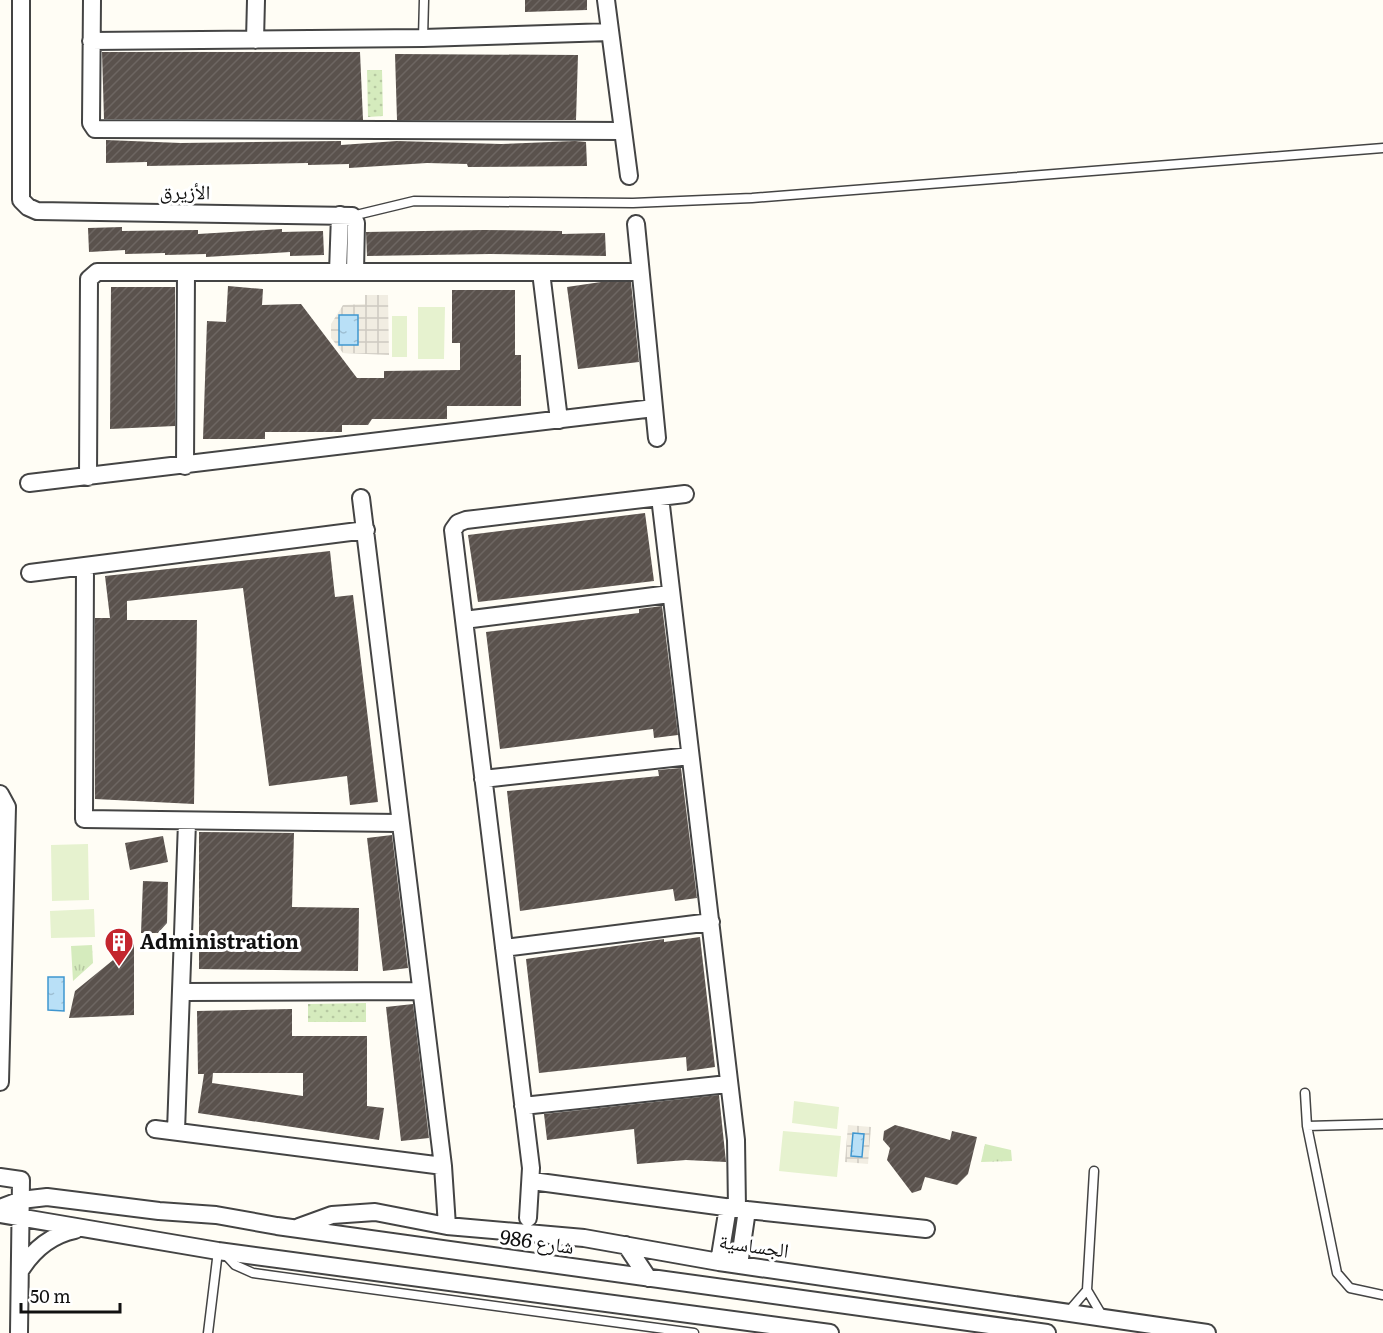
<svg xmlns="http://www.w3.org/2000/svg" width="1383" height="1333" viewBox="0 0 1383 1333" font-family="Literata,'Noto Naskh Arabic',serif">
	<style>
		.grass { fill: url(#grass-dots) }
		.park { fill: url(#park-tufts) }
		.pitch { fill: #e6f2cf }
		.plaza { fill: url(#plaza-grid) }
		.water { fill: url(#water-ripples); stroke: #3f96cf; stroke-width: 1.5 }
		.building { fill: url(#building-hatch); fill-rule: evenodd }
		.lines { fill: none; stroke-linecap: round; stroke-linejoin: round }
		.service-casing { stroke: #444; stroke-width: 11 }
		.minor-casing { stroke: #444; stroke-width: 20 }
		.service { stroke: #fff; stroke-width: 8 }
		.minor { stroke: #fff; stroke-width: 16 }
		.labels { text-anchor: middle; stroke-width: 6; stroke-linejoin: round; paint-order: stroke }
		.street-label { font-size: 20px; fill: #111; stroke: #fff }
		.poi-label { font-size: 20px; font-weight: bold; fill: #111; stroke: #fff; text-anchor: start }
	</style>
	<defs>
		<pattern id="grass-dots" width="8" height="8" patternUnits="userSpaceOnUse" patternTransform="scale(1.5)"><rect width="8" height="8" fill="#d5ebbd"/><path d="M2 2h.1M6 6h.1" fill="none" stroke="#b6c8a1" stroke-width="1.8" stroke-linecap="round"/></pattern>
		<pattern id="park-tufts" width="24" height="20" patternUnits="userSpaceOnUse" patternTransform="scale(1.5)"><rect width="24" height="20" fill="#d5ebbd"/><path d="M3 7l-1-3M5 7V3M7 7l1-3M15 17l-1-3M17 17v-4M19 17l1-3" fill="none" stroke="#b6c8a1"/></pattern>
		<pattern id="plaza-grid" width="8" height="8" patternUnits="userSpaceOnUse" patternTransform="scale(1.5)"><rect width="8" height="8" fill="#f1ede2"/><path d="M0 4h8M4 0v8" fill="none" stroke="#cecac1"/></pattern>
		<pattern id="water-ripples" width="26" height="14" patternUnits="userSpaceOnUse" patternTransform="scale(1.5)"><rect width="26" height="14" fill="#b9e0f7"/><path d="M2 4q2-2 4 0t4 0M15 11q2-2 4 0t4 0" fill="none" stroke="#9ebfd3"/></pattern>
		<pattern id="building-hatch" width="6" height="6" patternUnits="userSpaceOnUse" patternTransform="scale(1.5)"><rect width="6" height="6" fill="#5a524d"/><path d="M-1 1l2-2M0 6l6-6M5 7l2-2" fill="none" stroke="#6d6662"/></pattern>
	</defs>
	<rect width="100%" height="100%" fill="#fffdf5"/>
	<path class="grass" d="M367 70H382L383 116 368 117Z
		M366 1003V1022H308V1004Z"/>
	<path class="park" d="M92 945 93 963 73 981 71 946Z
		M985 1144 1011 1150 1012 1161 981 1162Z"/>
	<path class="pitch" d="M418 307H445L444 359H418Z
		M392 316H407V357H392Z
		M88 844 89 900 52 901 51 845Z
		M94 909 95 937 51 938 50 911Z
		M794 1101 839 1107 837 1129 792 1123Z
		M783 1131 841 1136 837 1177 779 1171Z"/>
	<path class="plaza" d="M365 295H388L389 355 343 353 331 338V324L343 305 365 304Z
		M848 1125 871 1127 868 1164 845 1162Z"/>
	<path class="water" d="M339 315H358V345H339Z
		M48 977H64V1011L48 1010Z
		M853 1133 864 1134 862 1157 851 1156Z"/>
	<path class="building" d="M525 0H587V10L525 12Z
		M102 52H360L363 120 104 119Z
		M395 54 578 55 576 120H397Z
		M106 140 181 143 341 141V145L397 141 501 144 575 141 586 142 587 166 468 167 467 164 427 163 349 168V164L308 165V163L147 166V162L106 163Z
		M122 227V231L198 230V234L282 229V232L323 231 324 255 290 256V252L206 257V254L165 255V253L125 254V250L89 252 88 228Z
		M483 230 562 231V234L605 233 606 256 490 254 367 256 366 232Z
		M601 282H631L639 362 578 369 567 287Z
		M228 286 263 289 262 305 301 304 357 378H384V371L460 370V343H452V290H515V355H521V406H447V419H372L368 425H342V432H265V439H203L207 321 226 322Z
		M111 287H175V426L110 429Z
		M645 513 654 581 478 602 468 535Z
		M330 551 335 597 353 595 378 802 350 805 347 776 269 786 243 588 127 601V620H197L194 804 95 799V618H110L105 576Z
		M662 606 678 735 654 738 653 729 500 749 486 632 639 613V609Z
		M681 768 697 898 675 901 673 889 520 911 507 791 659 776 658 770Z
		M199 832 294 833 292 907 359 908 358 971 199 969Z
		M392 835 408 968 383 971 367 838Z
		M163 836 168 862 130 870 125 843Z
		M143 881 168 882 167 923 158 933H141Z
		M700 937 715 1067 687 1071 686 1057 539 1073 526 959 664 939V942Z
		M134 943V1015L69 1018 75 991Z
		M413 1004 429 1138 401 1141 386 1007Z
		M292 1009V1036H367V1106L384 1108 379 1140 198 1113 204 1074H198L197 1011ZM213 1073H303V1096L212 1083Z
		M719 1095 726 1162 686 1160 637 1164 634 1129 547 1140 544 1114Z
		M895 1125 950 1140 952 1131 977 1137 968 1174 957 1185 925 1177 921 1190 912 1193 887 1160 890 1148 883 1140 884 1131Z"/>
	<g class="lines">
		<g class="service-casing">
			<path id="service" d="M423 38 424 0
				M352 216 414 201 633 203 752 198 1383 148
				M1305 1093 1307 1126 1337 1273 1350 1288 1383 1295
				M1307 1126 1383 1124
				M1094 1171 1087 1290 1103 1317
				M224 1253 235 1265 253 1273 694 1333
				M1068 1312 1087 1290
				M208 1333 218 1251"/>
		</g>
		<g class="minor-casing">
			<path id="minor" d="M21 0V200L28 207 37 211 352 216 356 223 355 272
				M92 0 91 123 95 129 623 131
				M606 0 629 176
				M255 40 256 0
				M91 41 423 38 610 32
				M636 224 657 438
				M338 272 340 215
				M541 272 559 420
				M185 466 186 272
				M88 477 89 279 97 272H640
				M29 483 654 408
				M660 497 736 1140 737 1208
				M361 498 443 1166 447 1226
				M85 566 84 819 399 823
				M30 573 366 530
				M464 620 670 594
				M483 779 690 756
				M0 794 7 807 0 1082
				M504 948 711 922
				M181 992 420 991
				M523 1106 728 1084
				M155 1129 443 1166
				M176 1131 187 822
				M0 1177 21 1180 19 1333
				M532 1181 747 1210 926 1229
				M0 1208 21 1200 47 1197 159 1211 216 1215 277 1226 1047 1333
				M0 1214 218 1251 830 1333
				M528 1218 531 1168 453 530 458 523 466 520 685 494
				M299 1227 332 1215 375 1212 447 1226 584 1238 719 1262 1207 1333
				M626 1245 648 1278
				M719 1262 728 1207
				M739 1265 747 1210
				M20 1271C33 1250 51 1235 75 1230"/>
		</g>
		<use href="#service" class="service"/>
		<use href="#minor" class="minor"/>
	</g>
	<defs>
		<g id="building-pin" transform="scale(1.5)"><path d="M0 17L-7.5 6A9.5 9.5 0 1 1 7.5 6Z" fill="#c4262e" stroke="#fff"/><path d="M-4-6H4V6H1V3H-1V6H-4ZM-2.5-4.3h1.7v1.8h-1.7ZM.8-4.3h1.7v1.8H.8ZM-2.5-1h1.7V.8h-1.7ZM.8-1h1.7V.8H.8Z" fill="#fff"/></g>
	</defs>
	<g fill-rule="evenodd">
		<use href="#building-pin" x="119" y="942"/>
	</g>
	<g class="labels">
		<g class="street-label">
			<text transform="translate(185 192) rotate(1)" y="7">الأزيرق</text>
			<text transform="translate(537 1242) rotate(8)" y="7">شارع 986</text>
			<text transform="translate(754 1246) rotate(8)" y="7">الجساسية</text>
		</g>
		<g class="poi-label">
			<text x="140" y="949">Administration</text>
		</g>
	</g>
	<path d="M21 1303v9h99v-9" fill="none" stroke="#111111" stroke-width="3"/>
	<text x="30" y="1303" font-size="18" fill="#111111" stroke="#ffffff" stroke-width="4.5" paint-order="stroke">50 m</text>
</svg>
